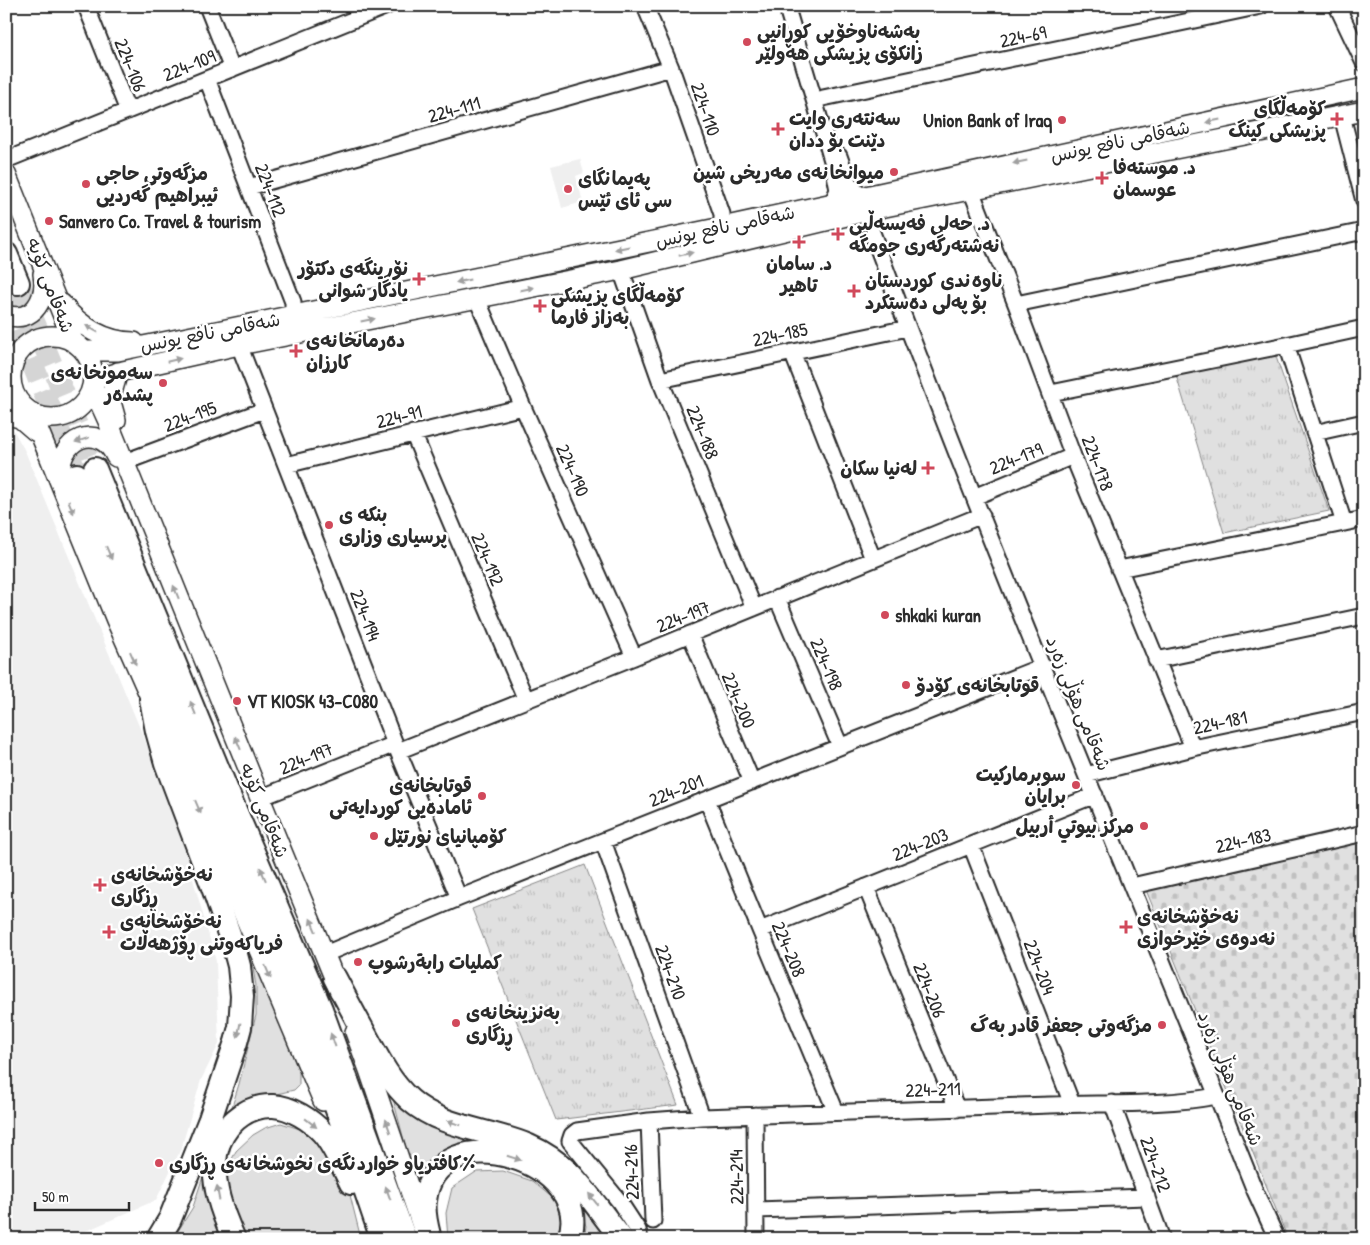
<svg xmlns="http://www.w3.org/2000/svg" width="1370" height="1245" viewBox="0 0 1370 1245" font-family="'Patrick Hand','Playpen Sans Arabic',sans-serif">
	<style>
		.built { fill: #efefef }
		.grass { fill: #e0e0e0; stroke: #868686 }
		.cemetery { fill: url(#cemetery-stones); stroke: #868686 }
		.park { fill: url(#park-tufts); stroke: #868686 }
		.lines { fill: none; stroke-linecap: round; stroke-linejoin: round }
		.highway-tunnel { stroke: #d5d5d5; stroke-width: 22; stroke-dasharray: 22 11; stroke-linecap: butt }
		.minor-casing { stroke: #2b2b2b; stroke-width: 19 }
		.major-casing { stroke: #2b2b2b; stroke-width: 22 }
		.highway-casing { stroke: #2b2b2b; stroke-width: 26 }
		.minor { stroke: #fff; stroke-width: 15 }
		.major { stroke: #fff; stroke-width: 19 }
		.highway { stroke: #fff; stroke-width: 22 }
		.oneway { fill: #a0a0a0 }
		.poi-dot { fill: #d1495b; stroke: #fff; stroke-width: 2 }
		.labels { text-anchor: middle; stroke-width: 5; stroke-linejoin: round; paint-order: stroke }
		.poi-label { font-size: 19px; font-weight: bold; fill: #2b2b2b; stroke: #fff; text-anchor: start }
		.street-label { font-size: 19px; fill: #2b2b2b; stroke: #fff }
	</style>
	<defs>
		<pattern id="cemetery-stones" width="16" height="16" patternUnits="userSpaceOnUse" patternTransform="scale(1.25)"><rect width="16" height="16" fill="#e0e0e0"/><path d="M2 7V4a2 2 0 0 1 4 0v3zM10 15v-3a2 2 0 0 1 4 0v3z" fill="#c0c0c0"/></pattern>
		<pattern id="park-tufts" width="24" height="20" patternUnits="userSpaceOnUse" patternTransform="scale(1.25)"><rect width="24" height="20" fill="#e0e0e0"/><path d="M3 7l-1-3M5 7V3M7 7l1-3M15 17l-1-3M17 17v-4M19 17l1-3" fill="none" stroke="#c0c0c0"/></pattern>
	</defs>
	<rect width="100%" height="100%" fill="#fff"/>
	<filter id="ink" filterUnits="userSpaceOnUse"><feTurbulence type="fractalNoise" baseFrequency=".02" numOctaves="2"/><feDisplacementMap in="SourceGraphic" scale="10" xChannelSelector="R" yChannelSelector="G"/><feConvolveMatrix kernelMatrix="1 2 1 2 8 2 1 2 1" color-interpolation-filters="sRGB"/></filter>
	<g filter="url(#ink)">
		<path class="built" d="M580 159 584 173 576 176 583 202 562 208 551 166Z
			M6 417 25 451 173 808 216 961 219 1044 201 1080 181 1149 156 1200 77 1235 73 1239H6Z"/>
		<path class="grass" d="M251 956 270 999 299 1072V1085L294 1090 259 1098 227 1123 239 1084 256 1015V986Z
			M392 1095 475 1137 476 1142 448 1151 417 1189Z
			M281 1123 300 1129 322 1148 347 1183 361 1239H242L223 1187 227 1169 236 1151 253 1135 265 1128Z
			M207 1164 228 1239H173L193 1207Z
			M503 1171 532 1181 555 1200 562 1221 554 1239H448L446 1213 452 1188 476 1172Z
			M583 1199 610 1239H584L586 1226 579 1203Z"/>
		<path class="cemetery" d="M1364 842V1239H1288L1146 890Z"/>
		<path class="park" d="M1275 354 1329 511 1224 533 1176 375Z
			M585 865 678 1105 556 1120 472 909Z"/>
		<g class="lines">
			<path class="highway-tunnel" d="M18 283 95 469
				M6 298 77 475"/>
			<g class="minor-casing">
				<path id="minor" d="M86 6 128 111
					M207 6 232 69
					M645 6 671 68 722 214V227
					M789 6V15L833 164 838 190 832 203
					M1337 6 1364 63
					M207 79 293 302V315
					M823 98 1261 6
					M1342 116 1364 201
					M839 156 849 184 861 196
					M6 160 387 6
					M249 187 671 68
					M971 190 1016 304 1073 456 1193 748
					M880 208C872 213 870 218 870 227 979 520 1100 807 1217 1096L1255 1191 1277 1239
					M621 270 660 380 754 608
					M477 299 523 407 634 657
					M1016 304 1364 231
					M239 345 395 744 459 898
					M1286 345 1344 523
					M792 352 873 559
					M660 380 908 328
					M1051 393 1286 345 1364 328
					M413 433 526 700
					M1314 433 1364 422
					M130 460 264 410
					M286 465 523 407
					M974 497 1073 456
					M1119 569 1364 519
					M777 598 840 746
					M690 634 752 782
					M1156 660 1364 616
					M398 751 634 657 982 515
					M1086 775 1193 748 1364 712
					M260 798 395 744
					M707 800 760 930 836 1112
					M603 841 702 1117
					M971 845 1072 1104
					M1132 886 1364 833
					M866 887 957 1109
					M760 930 1095 795
					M325 954 459 898 1043 666
					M1112 1103 1162 1239
					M755 1115 756 1239
					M649 1121 653 1221
					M756 1210 1147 1197
					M640 1239 638 1230 619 1201 570 1141 572 1135 577 1131 649 1121 702 1117C818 1113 934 1109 1050 1105 1106 1103 1162 1106 1217 1096"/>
			</g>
			<g class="major-casing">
				<path id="major" d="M6 174 73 341
					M62 304C79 326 105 342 134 342
					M6 315C34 324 47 298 43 274
					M11 377a41 41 0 1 1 82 0a41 41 0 1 1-82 0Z
					M84 351H118L173 340 722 227 1364 88
					M93 380 123 371 239 345 621 270 880 208 1364 111
					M92 386 107 419 260 798 340 992
					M32 414 116 620 186 778 323 1101
					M6 415 20 418 35 431
					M116 420 111 402V396L118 372
					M61 477C56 439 99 420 116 457
					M355 1032 369 1070 422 1226"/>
			</g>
			<g class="highway-casing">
				<path id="highway" d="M6 254 18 283
					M95 469 232 803 321 1009 405 1239
					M77 475 307 1028 352 1151 382 1239
					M151 699 157 731 166 763 211 882 235 951 239 966 242 996 240 1027 236 1042 210 1119 170 1219 158 1239
					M335 978C345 997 355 1016 365 1034 378 1058 390 1082 410 1100 443 1129 490 1129 529 1146 575 1166 592 1203 622 1239
					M234 1239C222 1212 211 1184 216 1154 221 1127 245 1105 273 1106 291 1107 311 1120 323 1133 335 1147 342 1166 351 1183
					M430 1239C427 1227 423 1214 425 1201 434 1110 598 1162 569 1239"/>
			</g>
			<use href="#minor" class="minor"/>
			<use href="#major" class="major"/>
			<use href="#highway" class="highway"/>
		</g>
		<defs><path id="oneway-solid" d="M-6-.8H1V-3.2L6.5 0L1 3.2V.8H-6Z" transform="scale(1.25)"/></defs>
		<g class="oneway">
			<use href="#oneway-solid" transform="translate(1213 121) rotate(168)"/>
			<use href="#oneway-solid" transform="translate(1020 162) rotate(168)"/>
			<use href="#oneway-solid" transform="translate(622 248) rotate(168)"/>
			<use href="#oneway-solid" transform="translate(686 254) rotate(-13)"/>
			<use href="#oneway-solid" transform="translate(463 281) rotate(168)"/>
			<use href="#oneway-solid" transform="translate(527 289) rotate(-11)"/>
			<use href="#oneway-solid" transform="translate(368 320) rotate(-11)"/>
			<use href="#oneway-solid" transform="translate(92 329) rotate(-150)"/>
			<use href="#oneway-solid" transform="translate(174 360) rotate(-13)"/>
			<use href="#oneway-solid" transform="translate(82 440) rotate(162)"/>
			<use href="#oneway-solid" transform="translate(71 507) rotate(68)"/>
			<use href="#oneway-solid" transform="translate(109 553) rotate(67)"/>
			<use href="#oneway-solid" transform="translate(176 592) rotate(-112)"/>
			<use href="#oneway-solid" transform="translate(133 658) rotate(66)"/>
			<use href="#oneway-solid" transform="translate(193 708) rotate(-112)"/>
			<use href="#oneway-solid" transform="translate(238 743) rotate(-112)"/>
			<use href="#oneway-solid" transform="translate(198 807) rotate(67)"/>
			<use href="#oneway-solid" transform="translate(263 874) rotate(-113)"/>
			<use href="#oneway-solid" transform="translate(313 925) rotate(-113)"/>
			<use href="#oneway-solid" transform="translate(268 972) rotate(67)"/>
			<use href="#oneway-solid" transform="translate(239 1030) rotate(101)"/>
			<use href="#oneway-solid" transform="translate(333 1040) rotate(-110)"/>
			<use href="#oneway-solid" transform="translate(311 1123) rotate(38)"/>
			<use href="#oneway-solid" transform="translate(454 1123) rotate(-162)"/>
			<use href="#oneway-solid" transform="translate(388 1126) rotate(-109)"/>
			<use href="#oneway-solid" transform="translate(514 1158) rotate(17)"/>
			<use href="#oneway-solid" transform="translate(218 1193) rotate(-101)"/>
			<use href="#oneway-solid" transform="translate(388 1193) rotate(-110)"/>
			<use href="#oneway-solid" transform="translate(593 1199) rotate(-128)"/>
		</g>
	</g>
	<g class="poi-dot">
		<circle cx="747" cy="42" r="5"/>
		<path d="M1334.5 111.5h5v5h5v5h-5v5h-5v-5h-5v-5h5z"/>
		<circle cx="1062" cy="120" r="5"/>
		<path d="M775.5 121.5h5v5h5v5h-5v5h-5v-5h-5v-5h5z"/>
		<circle cx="894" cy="172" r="5"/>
		<path d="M1099.5 170.5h5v5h5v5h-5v5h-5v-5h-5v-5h5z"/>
		<circle cx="86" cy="184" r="5"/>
		<circle cx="568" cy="189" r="5"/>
		<circle cx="49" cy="221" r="5"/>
		<path d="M835.5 226.5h5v5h5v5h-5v5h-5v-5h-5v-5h5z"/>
		<path d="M796.5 234.5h5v5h5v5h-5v5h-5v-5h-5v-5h5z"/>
		<path d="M416.5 271.5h5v5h5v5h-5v5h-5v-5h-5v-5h5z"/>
		<path d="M851.5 283.5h5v5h5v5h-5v5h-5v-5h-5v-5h5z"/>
		<path d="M537.5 298.5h5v5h5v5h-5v5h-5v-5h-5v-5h5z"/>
		<path d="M293.5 343.5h5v5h5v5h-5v5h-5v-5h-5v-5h5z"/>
		<circle cx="163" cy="383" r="5"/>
		<path d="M925.5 460.5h5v5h5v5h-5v5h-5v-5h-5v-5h5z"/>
		<circle cx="329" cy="525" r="5"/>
		<circle cx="885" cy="615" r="5"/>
		<circle cx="906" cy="685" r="5"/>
		<circle cx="237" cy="701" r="5"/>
		<circle cx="1076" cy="785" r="5"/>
		<circle cx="482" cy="796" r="5"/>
		<circle cx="1144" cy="826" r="5"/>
		<circle cx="374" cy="836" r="5"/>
		<path d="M97.5 877.5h5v5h5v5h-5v5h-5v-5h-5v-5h5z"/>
		<path d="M1123.5 919.5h5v5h5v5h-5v5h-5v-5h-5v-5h5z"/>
		<path d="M106.5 924.5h5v5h5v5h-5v5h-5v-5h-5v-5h5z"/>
		<circle cx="358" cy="962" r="5"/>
		<circle cx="456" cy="1023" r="5"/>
		<circle cx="1162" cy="1025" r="5"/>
		<circle cx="159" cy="1163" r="5"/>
	</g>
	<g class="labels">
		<g class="poi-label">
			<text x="757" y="38">بەشەناوخۆیی کوڕانیی<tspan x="757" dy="22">زانکۆی پزیشکی هەولێر</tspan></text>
			<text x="1326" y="115" text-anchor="end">کۆمەڵگای<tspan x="1326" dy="22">پزیشکی کینگ</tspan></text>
			<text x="789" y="125">سەنتەری وایت<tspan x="789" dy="22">دێنت بۆ ددان</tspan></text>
			<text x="1052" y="127" text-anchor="end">Union Bank of Iraq</text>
			<text x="1113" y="174">د. موستەفا<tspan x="1113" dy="22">عوسمان</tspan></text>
			<text x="884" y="179" text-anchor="end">میوانخانەی مەریخی شین</text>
			<text x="96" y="180">مزگەوتی حاجی<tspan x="96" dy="22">ئیبراهیم گەردیی</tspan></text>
			<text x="578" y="185">پەیمانگای<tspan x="578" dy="22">سی ئای ئێس</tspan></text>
			<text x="59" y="228">Sanvero Co. Travel &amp; tourism</text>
			<text x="849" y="230">د. حەلی فەیسەڵیی<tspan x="849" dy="22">نەشتەرگەری جومگە</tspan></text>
			<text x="799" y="270" text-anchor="middle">د. سامان<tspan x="799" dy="22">تاهیر</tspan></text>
			<text x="408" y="275" text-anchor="end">نۆرینگەی دکتۆر<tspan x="408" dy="22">یادگار شوانی</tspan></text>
			<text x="865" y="287">ناوەندی کوردستان<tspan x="865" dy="22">بۆ پەلی دەستکرد</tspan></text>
			<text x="551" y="302">کۆمەڵگای پزیشکی<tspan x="551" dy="22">بەزاز فارما</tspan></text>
			<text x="306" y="347">دەرمانخانەی<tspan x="306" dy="22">کارزان</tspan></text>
			<text x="153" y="379" text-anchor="end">سەمونخانەی<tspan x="153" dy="22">پشدەر</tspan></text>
			<text x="917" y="475" text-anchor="end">لەنیا سکان</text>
			<text x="339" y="521">بنكه ى<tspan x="339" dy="22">پرسيارى وزارى</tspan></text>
			<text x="895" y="622">shkaki kuran</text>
			<text x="916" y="692">قوتابخانەی کۆدۆ</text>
			<text x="247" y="708">VT KIOSK 43-C080</text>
			<text x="1066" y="781" text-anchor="end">سوبرماركيت<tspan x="1066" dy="22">برايان</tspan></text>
			<text x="472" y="792" text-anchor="end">قوتابخانەی<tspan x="472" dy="22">ئامادەیی کوردایەتی</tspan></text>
			<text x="1134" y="833" text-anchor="end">مركز بيوتي أربيل</text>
			<text x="384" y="843">كۆمپانیای نورتێل</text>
			<text x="111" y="881">نەخۆشخانەی<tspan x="111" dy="22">ڕزگاری</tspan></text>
			<text x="1137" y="923">نەخۆشخانەی<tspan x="1137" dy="22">نەدوەی خێرخوازی</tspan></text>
			<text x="120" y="928">نەخۆشخانەی<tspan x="120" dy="22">فریاکەوتنی ڕۆژهەڵات</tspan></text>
			<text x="368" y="969">کملیات رابةرشوپ</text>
			<text x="466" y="1019">بەنزینخانەی<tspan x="466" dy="22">ڕزگاری</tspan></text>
			<text x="1152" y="1032" text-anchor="end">مزگەوتی جعفر قادر بەگ</text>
			<text x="169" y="1170">كافتریاو خواردنگەی نخوشخانەی ڕزگاری٪</text>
		</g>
		<g class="street-label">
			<text transform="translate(1023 36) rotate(-12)" y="7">224-69</text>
			<text transform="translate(131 65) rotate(68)" y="7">224-106</text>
			<text transform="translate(189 65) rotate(-22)" y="7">224-109</text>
			<text transform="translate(454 109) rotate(-16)" y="7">224-111</text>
			<text transform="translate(706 109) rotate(71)" y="7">224-110</text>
			<text transform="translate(1120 141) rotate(-12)" y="7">شەقامی نافع یونس</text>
			<text transform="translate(271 190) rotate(69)" y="7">224-112</text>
			<text transform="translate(725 226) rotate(-12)" y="7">شەقامی نافع یونس</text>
			<text transform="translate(51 285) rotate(69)" y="7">شەقامی کۆیە</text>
			<text transform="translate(210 332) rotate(-11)" y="7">شەقامی نافع یونس</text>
			<text transform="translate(780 334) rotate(-12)" y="7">224-185</text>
			<text transform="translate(190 416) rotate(-21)" y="7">224-195</text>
			<text transform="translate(399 416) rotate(-14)" y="7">224-91</text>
			<text transform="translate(703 432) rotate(68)" y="7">224-188</text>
			<text transform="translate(1016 458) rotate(-22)" y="7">224-179</text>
			<text transform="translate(1098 463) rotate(69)" y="7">224-178</text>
			<text transform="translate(573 470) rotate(66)" y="7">224-190</text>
			<text transform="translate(488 559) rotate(67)" y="7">224-192</text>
			<text transform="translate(366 615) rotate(69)" y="7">224-194</text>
			<text transform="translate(683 616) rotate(-22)" y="7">224-197</text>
			<text transform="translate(827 664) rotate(67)" y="7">224-198</text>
			<text transform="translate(739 700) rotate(67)" y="7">224-200</text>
			<text transform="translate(1079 703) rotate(68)" y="7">شەقامی هۆڵی زەرد</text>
			<text transform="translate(1220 722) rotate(-12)" y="7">224-181</text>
			<text transform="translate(306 758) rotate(-22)" y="7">224-197</text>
			<text transform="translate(676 790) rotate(-22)" y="7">224-201</text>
			<text transform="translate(265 810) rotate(68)" y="7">شەقامی کۆیە</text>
			<text transform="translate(1243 840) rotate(-13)" y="7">224-183</text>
			<text transform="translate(920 844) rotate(-22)" y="7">224-203</text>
			<text transform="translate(789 949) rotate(67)" y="7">224-208</text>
			<text transform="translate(1040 967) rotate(69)" y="7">224-204</text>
			<text transform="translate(671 972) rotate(70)" y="7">224-210</text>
			<text transform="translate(930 990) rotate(68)" y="7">224-206</text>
			<text transform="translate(1231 1078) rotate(68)" y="7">شەقامی هۆڵی زەرد</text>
			<text transform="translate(933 1089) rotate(-2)" y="7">224-211</text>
			<text transform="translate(1156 1164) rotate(70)" y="7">224-212</text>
			<text transform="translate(631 1172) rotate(-92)" y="7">224-216</text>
			<text transform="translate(736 1177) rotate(-91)" y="7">224-214</text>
		</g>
	</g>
	<rect width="1370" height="1245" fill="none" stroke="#fff" stroke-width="25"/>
	<rect x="12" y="12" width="1345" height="1220" fill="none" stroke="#2b2b2b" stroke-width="2" filter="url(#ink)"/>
	<path d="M35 1202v8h94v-8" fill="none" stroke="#2b2b2b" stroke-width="2.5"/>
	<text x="42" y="1202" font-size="15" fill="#2b2b2b" stroke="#ffffff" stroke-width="4" paint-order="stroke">50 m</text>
</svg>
